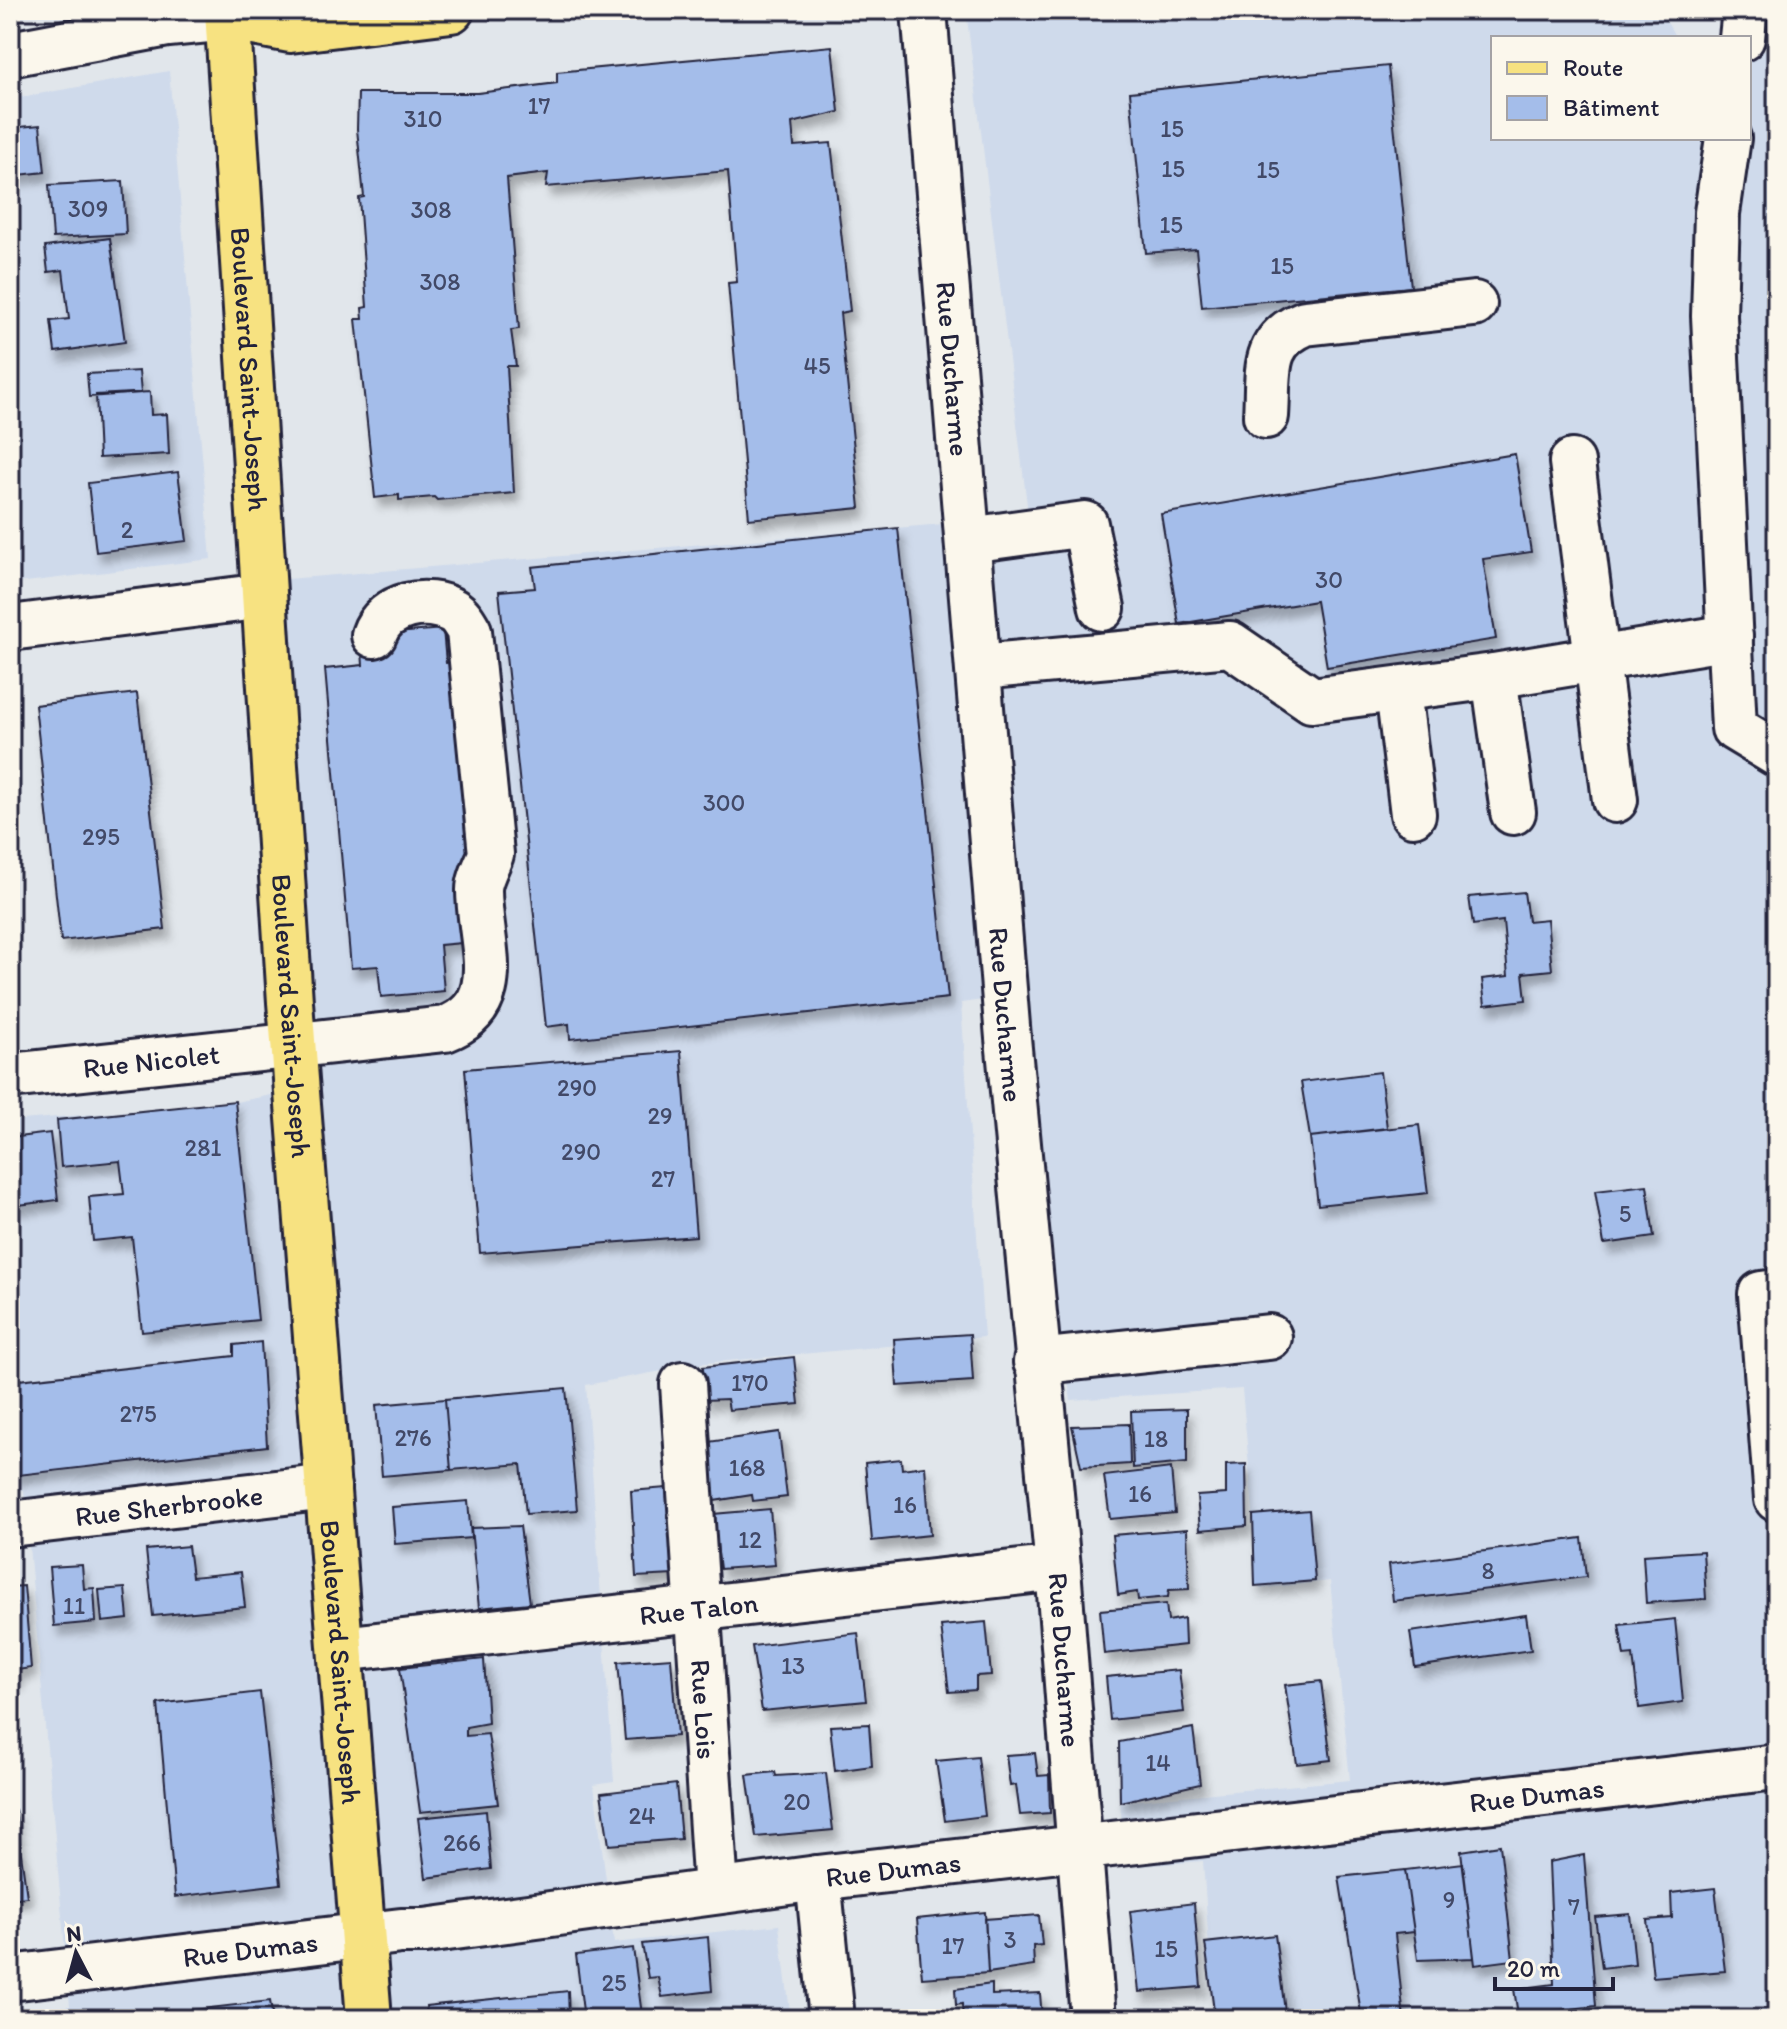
<svg xmlns="http://www.w3.org/2000/svg" width="1787" height="2029" viewBox="0 0 1787 2029" font-family="Itim,sans-serif">
	<style>
		.built { fill: #cfdaeb }
		.building { fill: #a4bdea; stroke: #22223b; stroke-width: 2; filter: url(#shadow) }
		.lines { fill: none; stroke-linecap: round; stroke-linejoin: round }
		.minor-casing { stroke: #22223b; stroke-width: 50 }
		.major-casing { stroke: #22223b; stroke-width: 50 }
		.minor { stroke: #fbf7ec; stroke-width: 44 }
		.major { stroke: #f7e281; stroke-width: 44 }
		.labels { text-anchor: middle; stroke-width: 6; stroke-linejoin: round; paint-order: stroke }
		.number-label { font-size: 24px; fill: #424967 }
		.street-label { font-size: 28px; fill: #22223b; stroke: #fbf7ec }
	</style>
	<defs>
		<filter id="shadow"><feDropShadow dx="5" dy="9" stdDeviation="4" flood-color="#0004"/></filter>
	</defs>
	<rect width="100%" height="100%" fill="#e1e6eb"/>
	<filter id="ink" filterUnits="userSpaceOnUse"><feTurbulence type="fractalNoise" baseFrequency=".0125" numOctaves="2"/><feDisplacementMap in="SourceGraphic" scale="16" xChannelSelector="R" yChannelSelector="G"/><feConvolveMatrix kernelMatrix="1 2 1 2 8 2 1 2 1" color-interpolation-filters="sRGB"/></filter>
	<g filter="url(#ink)">
		<path class="built" d="M966 10H1660L1676 38H1493V138H1749V51H1777V2019H1214L1203 1861 1126 1867 1120 1802 1350 1780 1330 1581 1260 1589 1242 1389 1071 1400 1004 997 961 1003 984 1337 705 1363 586 1385 614 1782 594 1785 614 1943 779 1925 791 2019H10V2013L70 2006 24 1490H10V1121L236 1102 296 1090 264 581 967 522 1028 513Z
			M169 71 211 559 10 584V99Z"/>
		<path class="building" d="M832 46 839 112 792 123 794 146 831 143 850 311 840 313 860 508 749 519 728 283 737 282 728 171 546 187 548 173 507 178 519 329 511 330 516 366H507L514 493 437 500 434 497 399 500V495L375 498 356 319H363L362 308 367 307 359 198 364 197 357 129 358 93H478L557 83V72Z
			M1388 66 1411 287 1202 307 1196 249 1146 253 1130 92Z
			M40 125 45 172 10 176V128Z
			M123 181 126 234 53 238 49 185Z
			M110 238 125 342 55 352 51 321 69 319 63 270 48 272 45 247Z
			M139 371 141 393 89 397 87 374Z
			M150 392 151 415 167 414 169 454 99 458 96 395Z
			M1515 454 1531 552 1483 559 1496 639 1327 667 1316 601 1179 624 1161 514Z
			M178 472 187 541 96 552 88 483Z
			M898 528 948 998 570 1039 569 1024 546 1027 499 591 535 588 532 567Z
			M443 629 446 663 474 661 484 941 440 945 444 991 381 997 378 966 351 968 325 669 363 665 361 636Z
			M137 693 165 929 61 941 35 705Z
			M1524 892 1528 921 1547 919 1552 970 1523 973 1526 1000 1485 1005 1482 979 1508 976 1503 921 1473 925 1469 897Z
			M681 1051 696 1236 480 1253 465 1069Z
			M1380 1072 1387 1128 1310 1137 1301 1082Z
			M235 1101 258 1320 142 1332 132 1237 93 1241 89 1197 124 1194 120 1161 61 1167 57 1120Z
			M1419 1125 1428 1193 1318 1205 1310 1137Z
			M50 1133 58 1200 10 1206V1138Z
			M1647 1185 1654 1237 1604 1244 1595 1191Z
			M970 1334 973 1381 897 1386 894 1339Z
			M261 1342 267 1446 10 1476V1381L234 1356V1345Z
			M794 1357 799 1404 729 1410 727 1399 704 1400 703 1367Z
			M566 1388 577 1510 526 1514 521 1464 451 1470 445 1399Z
			M445 1399 451 1470 382 1476 376 1405Z
			M1187 1409V1463L1133 1468 1131 1411Z
			M1129 1424 1130 1464 1081 1467 1072 1426Z
			M779 1432 787 1497 753 1501 752 1495 714 1501 708 1442Z
			M901 1459 902 1469 925 1466 930 1535 872 1541 865 1463Z
			M1246 1464 1247 1526 1200 1530 1197 1496 1226 1494V1465Z
			M1171 1468 1175 1513 1110 1519 1104 1476Z
			M666 1488 674 1575 636 1577 631 1491Z
			M468 1501 471 1538 395 1544 392 1507Z
			M770 1509 775 1565 720 1569 713 1514Z
			M1309 1510 1315 1581 1255 1586 1253 1515Z
			M520 1526 530 1603 479 1608 471 1528Z
			M1187 1529 1189 1589 1169 1590 1168 1597 1138 1600 1137 1592 1118 1595 1112 1535Z
			M1582 1538 1586 1577 1393 1601 1389 1564Z
			M188 1546 192 1577 241 1572 245 1607 153 1616 146 1550Z
			M1703 1551 1706 1599 1646 1603 1643 1555Z
			M82 1565 84 1589 94 1588 96 1622 54 1626 49 1567Z
			M24 1586 31 1668 17 1670 18 1680H10V1587Z
			M125 1588 128 1619 102 1622 99 1590Z
			M1166 1604 1168 1621 1184 1618 1185 1645 1104 1654 1100 1610Z
			M1526 1615 1531 1650 1415 1667 1410 1632Z
			M1675 1619 1683 1702 1639 1708 1633 1655 1624 1656 1619 1625Z
			M986 1622 991 1675 976 1676V1690L949 1692 941 1626Z
			M858 1633 866 1701 762 1711 752 1646Z
			M671 1658 677 1736 625 1740 618 1662Z
			M484 1659 488 1723 466 1727V1736L488 1734 498 1804 420 1812 400 1668Z
			M1179 1670 1184 1712 1110 1720 1106 1677Z
			M1321 1681 1331 1760 1297 1764 1285 1685Z
			M260 1692 281 1884 175 1897 158 1704Z
			M869 1724 872 1766 835 1771 830 1726Z
			M1193 1728 1200 1784 1120 1802 1119 1742Z
			M1035 1753 1038 1776 1049 1775 1050 1813 1020 1815 1016 1785 1010 1786 1006 1755Z
			M978 1757 985 1816 945 1821 936 1761Z
			M775 1772 776 1776 826 1773 833 1830 756 1837 747 1775Z
			M676 1784 681 1839 609 1845 601 1793Z
			M15 1810 27 1897 10 1899V1811Z
			M486 1811 491 1869 426 1878 418 1818Z
			M1500 1845 1513 1960 1475 1965 1461 1851Z
			M1584 1855 1596 2006 1518 2015 1514 1989 1554 1984 1549 1862Z
			M1463 1863 1474 1958 1418 1960 1405 1870Z
			M1405 1870 1414 1932 1395 1934 1404 2019H1362L1339 1877Z
			M1715 1888 1725 1971 1653 1977 1647 1920 1672 1918 1671 1893Z
			M1194 1903 1201 1987 1139 1992 1130 1911Z
			M985 1912 988 1973 922 1978 917 1919Z
			M1630 1914 1635 1964 1602 1968 1595 1917Z
			M1039 1915 1042 1945 1033 1946 1034 1966 988 1973 985 1919Z
			M1275 1935 1286 2019H1215L1205 1943Z
			M708 1937 712 1991 662 1997 658 1977 648 1978 642 1944Z
			M633 1948 642 2015 584 2019 576 1955Z
			M992 1984V1995L1040 1993 1042 2019H963L962 2004 956 2005 955 1989Z
			M568 1991 569 2019H427L426 2006Z
			M270 2001 273 2019H115Z
			M1202 2013 1203 2019H1158Z"/>
		<g class="lines">
			<g class="minor-casing">
				<g id="minor">
					<path id="s1" d="M924 10 1008 1038 1058 1568 1093 2019"/>
					<path d="M1742 38 1745 10"/>
					<path d="M10 54 168 24 228 18"/>
					<path d="M1728 138 1717 213 1714 316 1734 728 1777 754"/>
					<path d="M1266 416C1269 374 1260 341 1305 323L1474 304"/>
					<path d="M1572 462 1615 800"/>
					<path d="M969 540 1085 524 1102 608"/>
					<path d="M10 628 264 596"/>
					<path d="M979 667 1230 644 1312 700 1494 676 1730 637"/>
					<path d="M1494 676 1513 812"/>
					<path d="M1398 690 1413 814"/>
					<path id="s2" d="M10 1076 445 1029C509 1004 479 944 479 890 479 879 487 865 491 854L469 631C465 624 460 615 453 611 427 596 384 604 374 635"/>
					<path d="M1777 1292 1761 1294 1777 1499"/>
					<path d="M1036 1362 1269 1337"/>
					<path id="s3" d="M683 1384 716 1891"/>
					<path id="s4" d="M10 1524 328 1487"/>
					<path id="s5" d="M341 1649 1058 1568"/>
					<path d="M818 1878 832 2019"/>
					<path id="s6" d="M10 1978 401 1931H425L818 1878 1777 1767"/>
				</g>
			</g>
			<g class="major-casing">
				<g id="major">
					<path id="s7" d="M227 10 290 1002 369 2019"/>
					<path d="M228 18 290 30 451 10"/>
				</g>
			</g>
			<use href="#minor" class="minor"/>
			<use href="#major" class="major"/>
		</g>
	</g>
	<g class="labels">
		<g class="number-label">
			<text x="539" y="114">17</text>
			<text x="423" y="127">310</text>
			<text x="1172" y="137">15</text>
			<text x="1173" y="177">15</text>
			<text x="1268" y="178">15</text>
			<text x="88" y="217">309</text>
			<text x="431" y="218">308</text>
			<text x="1171" y="233">15</text>
			<text x="1282" y="274">15</text>
			<text x="440" y="290">308</text>
			<text x="817" y="374">45</text>
			<text x="127" y="538">2</text>
			<text x="1329" y="588">30</text>
			<text x="724" y="811">300</text>
			<text x="101" y="845">295</text>
			<text x="577" y="1096">290</text>
			<text x="660" y="1124">29</text>
			<text x="203" y="1156">281</text>
			<text x="581" y="1160">290</text>
			<text x="663" y="1187">27</text>
			<text x="1625" y="1222">5</text>
			<text x="750" y="1391">170</text>
			<text x="138" y="1422">275</text>
			<text x="413" y="1446">276</text>
			<text x="1156" y="1447">18</text>
			<text x="747" y="1476">168</text>
			<text x="1140" y="1502">16</text>
			<text x="905" y="1513">16</text>
			<text x="750" y="1548">12</text>
			<text x="1488" y="1579">8</text>
			<text x="74" y="1614">11</text>
			<text x="793" y="1674">13</text>
			<text x="1158" y="1771">14</text>
			<text x="797" y="1810">20</text>
			<text x="642" y="1824">24</text>
			<text x="462" y="1851">266</text>
			<text x="1449" y="1908">9</text>
			<text x="1574" y="1915">7</text>
			<text x="1010" y="1948">3</text>
			<text x="953" y="1954">17</text>
			<text x="1166" y="1957">15</text>
			<text x="614" y="1991">25</text>
		</g>
		<g class="street-label">
			<text dy="10" stroke="none"><textPath href="#s7" startOffset="360">Boulevard Saint-Joseph</textPath></text>
			<text dy="10" stroke="none"><textPath href="#s1" startOffset="360">Rue Ducharme</textPath></text>
			<text dy="10" stroke="none"><textPath href="#s7" startOffset="1008">Boulevard Saint-Joseph</textPath></text>
			<text dy="10" stroke="none"><textPath href="#s1" startOffset="1008">Rue Ducharme</textPath></text>
			<text dy="10" stroke="none"><textPath href="#s2" startOffset="142">Rue Nicolet</textPath></text>
			<text dy="10" stroke="none"><textPath href="#s4" startOffset="160">Rue Sherbrooke</textPath></text>
			<text dy="10" stroke="none"><textPath href="#s5" startOffset="360">Rue Talon</textPath></text>
			<text dy="10" stroke="none"><textPath href="#s1" startOffset="1656">Rue Ducharme</textPath></text>
			<text dy="10" stroke="none"><textPath href="#s7" startOffset="1656">Boulevard Saint-Joseph</textPath></text>
			<text dy="10" stroke="none"><textPath href="#s3" startOffset="326">Rue Lois</textPath></text>
			<text dy="10" stroke="none"><textPath href="#s6" startOffset="1538">Rue Dumas</textPath></text>
			<text dy="10" stroke="none"><textPath href="#s6" startOffset="890">Rue Dumas</textPath></text>
			<text dy="10" stroke="none"><textPath href="#s6" startOffset="242">Rue Dumas</textPath></text>
		</g>
	</g>
	<rect width="1787" height="2029" fill="none" stroke="#fbf7ec" stroke-width="40"/>
	<rect x="20" y="20" width="1747" height="1989" fill="none" stroke="#22223b" stroke-width="3" filter="url(#ink)"/>
	<rect x="1491" y="36" width="260" height="104" fill="#fbf7ec" stroke="#a4a2a5" stroke-width="2"/>
	<rect x="1507" y="62" width="40" height="12" fill="#f7e281" stroke="#a4a2a5" stroke-width="2"/>
	<text x="1563" y="76" font-size="24" fill="#22223b">Route</text>
	<rect x="1507" y="96" width="40" height="24" fill="#a4bdea" stroke="#a4a2a5" stroke-width="2"/>
	<text x="1563" y="116" font-size="24" fill="#22223b">Bâtiment</text>
	<g transform="translate(76 1953) rotate(354)" stroke="#fbf7ec" stroke-width="6" paint-order="stroke">
	<path d="M0-6L14 30L0 20L-14 30Z" fill="#22223b"/>
	<text y="-12" font-size="22" font-weight="bold" text-anchor="middle" fill="#22223b">N</text>
	</g>
	<path d="M1495 1977v12h118v-12" fill="none" stroke="#22223b" stroke-width="4"/>
	<text x="1507" y="1977" font-size="24" fill="#22223b" stroke="#fbf7ec" stroke-width="6" paint-order="stroke">20 m</text>
</svg>
